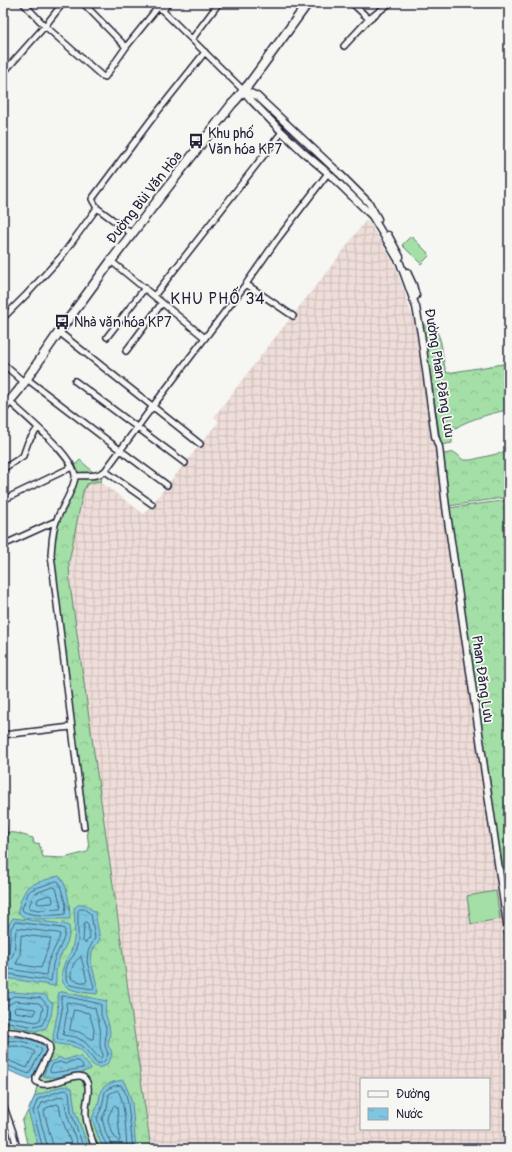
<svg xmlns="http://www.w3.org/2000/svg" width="512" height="1152" viewBox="0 0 512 1152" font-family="Pangolin,sans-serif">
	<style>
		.industrial { fill: url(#industrial-grid); fill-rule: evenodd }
		.forest { fill: url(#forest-crowns); stroke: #628070 }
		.green { fill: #a3dfa6; stroke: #628070 }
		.water { fill: url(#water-ripples); stroke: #59849d }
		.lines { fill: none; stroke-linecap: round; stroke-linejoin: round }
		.shore { stroke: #47647d; stroke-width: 1 }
		.minor-casing { stroke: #22223b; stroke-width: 8 }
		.tertiary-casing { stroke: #22223b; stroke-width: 9 }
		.primary-casing { stroke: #22223b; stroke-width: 11 }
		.minor { stroke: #f6f6f2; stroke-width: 5 }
		.tertiary { stroke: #f6f6f2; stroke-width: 6 }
		.primary { stroke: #f6f6f2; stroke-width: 8 }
		.labels { text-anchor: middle; stroke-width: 3.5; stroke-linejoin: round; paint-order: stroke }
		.poi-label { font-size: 14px; fill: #22223b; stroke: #f6f6f2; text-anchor: start }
		.street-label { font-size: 14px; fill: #22223b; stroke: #f6f6f2 }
		.quarter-label { font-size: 16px; letter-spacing: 1px; fill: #22223b; stroke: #f6f6f2 }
	</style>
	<defs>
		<pattern id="industrial-grid" width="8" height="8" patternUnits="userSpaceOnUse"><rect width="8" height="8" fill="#eeddd8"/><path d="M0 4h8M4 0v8" fill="none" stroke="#ccbdba"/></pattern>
		<pattern id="forest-crowns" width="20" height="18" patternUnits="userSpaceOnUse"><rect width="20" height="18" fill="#a3dfa6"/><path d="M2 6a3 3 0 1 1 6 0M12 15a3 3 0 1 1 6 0" fill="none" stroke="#8cbf90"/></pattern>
		<pattern id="water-ripples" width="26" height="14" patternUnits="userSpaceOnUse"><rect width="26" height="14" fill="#7ec6df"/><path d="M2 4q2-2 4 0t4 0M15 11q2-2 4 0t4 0" fill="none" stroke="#6daac0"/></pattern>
	</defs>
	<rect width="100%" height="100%" fill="#f6f6f2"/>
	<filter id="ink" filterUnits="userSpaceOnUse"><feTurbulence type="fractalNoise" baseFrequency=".025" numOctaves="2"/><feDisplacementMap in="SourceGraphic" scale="8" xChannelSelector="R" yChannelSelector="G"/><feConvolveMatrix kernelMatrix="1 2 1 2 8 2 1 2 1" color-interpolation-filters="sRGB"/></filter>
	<g filter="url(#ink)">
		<path class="industrial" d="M366 220 369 223 381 241 395 266 402 285 412 316 419 334 509 958V1149H151L70 585 69 562 83 492 87 484 99 481 144 514 219 421 214 417 263 353 333 264ZM361 1079H489V1129H361Z"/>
		<path class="forest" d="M426 324H432C434 326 436 329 437 332 444 344 441 360 447 373L509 363V410C498 411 464 421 456 428 452 432 452 438 452 443L441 445 423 326Z
			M509 451V497L449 506 443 454C456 452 454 451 463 460H471Z
			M80 460 92 471 95 478 102 476 101 482 99 481 87 484 83 492 69 562 70 585 151 1149H28L22 1121 28 1111 35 1096 38 1080 51 1043C39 1033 18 1033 3 1030V832L16 833 33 838 34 844 39 843 43 857 64 858 87 852 89 848 53 555 55 533 58 521 75 485 74 466Z
			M509 500V918L449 508Z"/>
		<path class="green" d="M411 236 430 255 421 264 402 245Z
			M496 891 500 919 471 924 467 896Z"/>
		<path class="water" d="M59 876C68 883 70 908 70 919H37L23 917 18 912C18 906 24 890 29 886 34 883 52 878 59 876Z
			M84 904 95 912 100 939 97 944 94 948 92 952 91 962 98 989 97 994C75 991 53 991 65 962 66 958 70 955 71 951 76 938 75 922 74 908L78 905Z
			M13 918 64 924 69 926C72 941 60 952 57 966 55 973 57 980 55 986L6 978 3 976 6 934 8 926Z
			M13 992 46 995 49 1001 53 1003 51 1016 46 1028 35 1031 3 1024V999L8 993Z
			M59 992H63L107 1001C103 1014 107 1015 109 1026 111 1032 109 1040 108 1046 111 1049 113 1053 111 1057 110 1061 108 1064 104 1066 92 1072 88 1056 81 1050 73 1044 63 1046 54 1043L53 1036 58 1010 57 1001Z
			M8 1037C22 1037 37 1039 48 1049L33 1076 30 1079 7 1070 3 1066V1040Z
			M59 1057 64 1060C82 1055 80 1054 91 1069 82 1073 51 1080 43 1076L49 1062 56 1060Z
			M123 1080 129 1093 132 1103 136 1149H104L98 1137 92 1118 98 1105 101 1090 105 1086 113 1082Z
			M67 1086 72 1088 75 1111 89 1149H39L28 1111 35 1096 59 1087Z"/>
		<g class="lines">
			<path class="shore" d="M57 881 59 882 66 905 65 914C57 916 29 916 23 911L22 909 28 893 31 890Z
				M53 887 56 888 61 906 60 909 38 910 29 908V906L34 894Z
				M50 895 52 896 53 902 52 903 39 904 37 903 38 899Z
				M80 909H84L91 914 95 938 88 951 87 962 94 987 92 989 70 985 66 980V969L69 961 74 955 78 942V911Z
				M86 922 88 924 90 938 85 943 83 941 84 924Z
				M22 935 49 938 51 939 41 968 16 964 20 955 21 937Z
				M3 956 7 955 9 953 11 928 15 922 63 928 65 930C65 942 56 952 53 964 52 969 52 976 51 981L3 973
				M81 957C83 964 85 973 87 981L85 983 73 980 71 978C71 969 73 961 81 957Z
				M3 961C20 960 12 939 17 928L58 933 60 934 59 939 48 962 46 975 3 968
				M62 996H64L101 1004V1015L106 1028 105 1046 108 1054C106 1060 103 1065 96 1063 90 1055 84 1045 73 1042 68 1040 63 1041 58 1039L57 1036 62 1011 61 1001Z
				M3 1001C8 1002 10 997 14 996L41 998 48 1006 47 1015 42 1025 35 1027 3 1021
				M67 1002 95 1008C96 1016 99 1020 100 1028 102 1037 97 1044 103 1054L101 1058 98 1057 86 1043 76 1037 63 1035 67 1011 66 1004Z
				M3 1006 8 1005 15 1001 39 1003 43 1008 40 1020 36 1022 3 1016
				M17 1007 35 1009 36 1010 35 1014 34 1015 15 1012 14 1009Z
				M74 1010 89 1013 94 1029 93 1039H91L79 1032 70 1030Z
				M3 1043C5 1043 7 1042 9 1041 18 1039 36 1044 42 1050L29 1074 3 1064
				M3 1048C7 1048 9 1047 13 1046 20 1046 31 1048 35 1052L27 1068 12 1062 7 1059H3
				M72 1061C77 1060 83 1061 83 1068L65 1071 51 1073 50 1072V1069L53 1064 60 1062 65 1064Z
				M115 1105 117 1107 120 1140 119 1142C115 1139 108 1125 108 1119 108 1115 112 1110 113 1107Z
				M43 1149 33 1111 38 1099 60 1091 67 1090 69 1092 71 1112 84 1149
				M48 1149 38 1111 42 1103 63 1096 64 1098 67 1114 79 1149
				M54 1149 44 1112 46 1108 57 1104 59 1105 61 1116 73 1149
				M107 1149V1146L102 1136 97 1118 102 1107 105 1092 107 1089 114 1086 121 1085 126 1094 128 1104 133 1149
				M112 1149V1145L106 1134 102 1118 107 1108 109 1094 117 1090C125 1097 126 1137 127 1149"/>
			<g class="minor-casing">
				<path id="minor" d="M23 3 45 26 102 76 105 77 126 47 159 6
					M83 3 126 47
					M155 3 243 90
					M352 3 369 19 390 3
					M163 11 168 3
					M192 39 219 3
					M344 46 369 19
					M3 73 45 26 63 3
					M132 234 97 208 92 199 151 120 205 52
					M111 261 205 338
					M246 284 293 316
					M154 296 282 132
					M3 318 27 294 61 257 97 208
					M59 332 200 444
					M107 337 145 288
					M126 351 162 303
					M3 364 25 383
					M27 379 120 450 167 485
					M75 381 185 463
					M10 402C24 415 76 458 75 477 74 489 62 507 57 519 52 530 52 543 51 555L84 827
					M3 469 23 456 28 442 38 428
					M105 471 152 504
					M75 476C86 475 96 478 105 471L153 406 246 284 276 241 328 173
					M3 500 72 467
					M3 545 56 521
					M3 735 71 727
					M3 826 4 843 3 857
					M3 1032C16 1031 39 1036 49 1044L50 1050 36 1078V1081C46 1092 74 1071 83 1077 94 1085 84 1105 86 1116 87 1127 92 1139 95 1149
					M3 1104 13 1132 17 1149"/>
			</g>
			<g class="tertiary-casing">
				<path id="tertiary" d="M243 90 252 101 282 132 303 152 328 173 365 209 372 216 384 236 400 263 416 307 421 334 435 436 439 447 446 507 509 938
					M244 90 257 96 339 173 369 203 378 219
					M388 235 400 257
					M407 272 413 285 416 296"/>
			</g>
			<g class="primary-casing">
				<path id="primary" d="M3 409 19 390 59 332 111 261 232 104C239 98 243 90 249 84L308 3"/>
			</g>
			<use href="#minor" class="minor"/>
			<use href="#tertiary" class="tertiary"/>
			<use href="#primary" class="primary"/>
		</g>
	</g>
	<defs>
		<g id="bus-bare" transform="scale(1.2)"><path d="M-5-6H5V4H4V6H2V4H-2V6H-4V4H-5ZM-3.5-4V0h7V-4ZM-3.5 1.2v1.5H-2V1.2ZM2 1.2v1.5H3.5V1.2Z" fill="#22223b" stroke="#f6f6f2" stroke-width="2.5" paint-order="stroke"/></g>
	</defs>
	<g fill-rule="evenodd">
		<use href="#bus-bare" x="196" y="141"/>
		<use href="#bus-bare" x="62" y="322"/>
	</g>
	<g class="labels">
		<g class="poi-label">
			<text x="208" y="138">Khu phố<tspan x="208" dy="16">Văn hóa KP7</tspan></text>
			<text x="74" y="327">Nhà văn hóa KP7</text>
		</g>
		<g class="street-label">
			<text transform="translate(144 197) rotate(-52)" y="5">Đường Bùi Văn Hòa</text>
			<text transform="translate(440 373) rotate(81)" y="5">Đường Phan Đăng Lưu</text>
			<text transform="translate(483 679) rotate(82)" y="5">Phan Đăng Lưu</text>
		</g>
		<g class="quarter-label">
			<text x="218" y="304">KHU PHỐ 34</text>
		</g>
	</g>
	<rect width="512" height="1152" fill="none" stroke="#f6f6f2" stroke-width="16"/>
	<rect x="8" y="8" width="496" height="1136" fill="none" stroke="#22223b" stroke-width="1.5" filter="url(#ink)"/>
	<rect x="360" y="1078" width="130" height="52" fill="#f6f6f2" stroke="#a1a1a9"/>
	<rect x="368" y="1091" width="20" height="6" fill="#f6f6f2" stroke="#a1a1a9"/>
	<text x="396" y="1098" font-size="12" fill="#22223b">Đường</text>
	<rect x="368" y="1108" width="20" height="12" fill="url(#water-ripples)" stroke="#a1a1a9"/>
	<text x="396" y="1118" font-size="12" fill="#22223b">Nước</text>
</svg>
